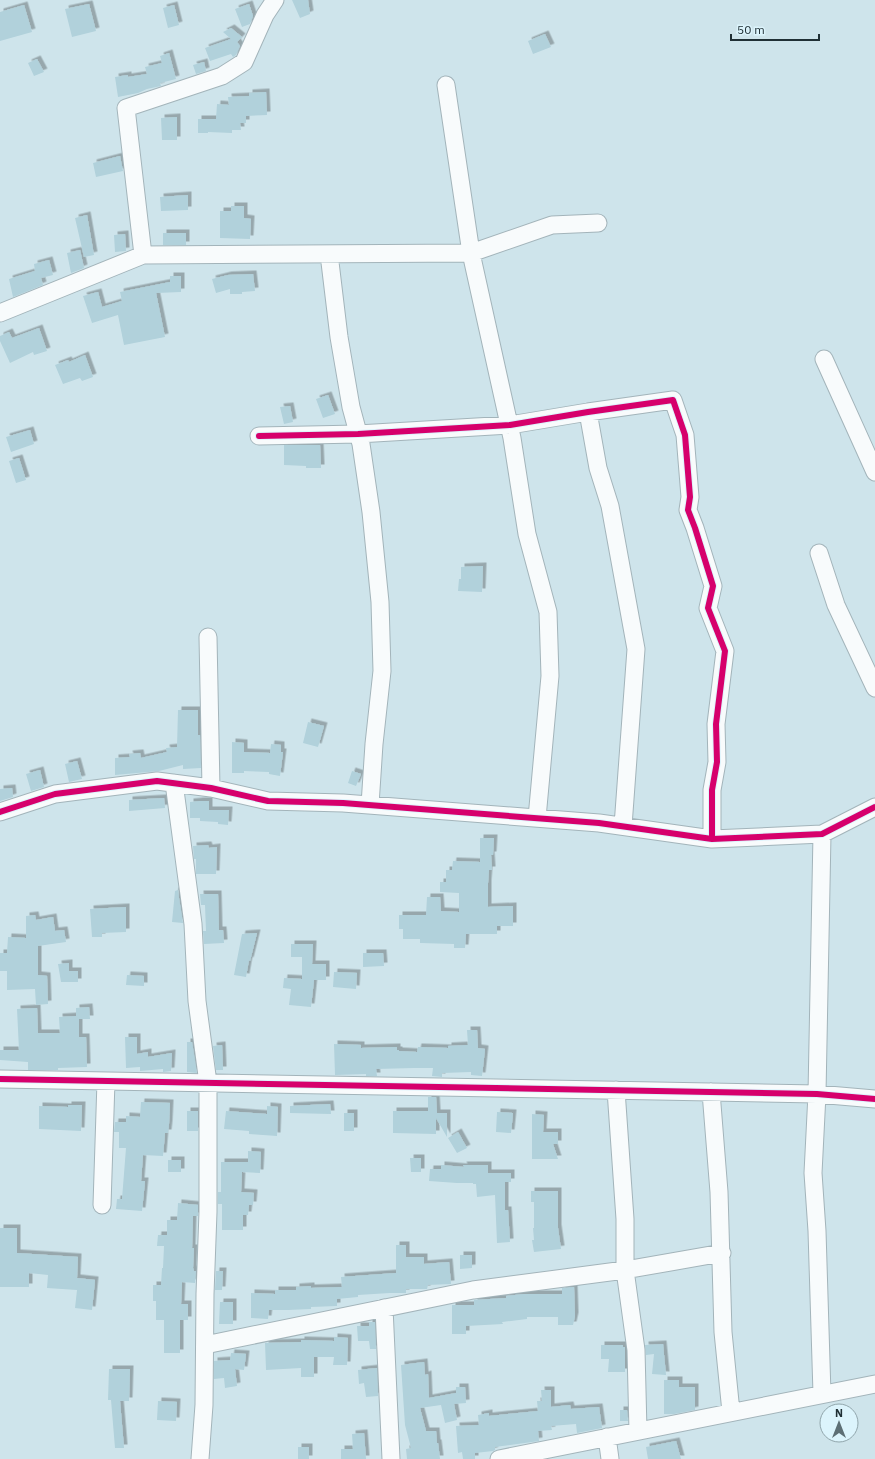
<svg xmlns="http://www.w3.org/2000/svg" width="875" height="1459" viewBox="0 0 875 1459" font-family="'IBM Plex Sans',sans-serif">
	<style>
		.building { fill: #b1d1db; filter: url(#shadow) }
		.lines { fill: none; stroke-linecap: round; stroke-linejoin: round }
		.minor-casing { stroke: #a3b4ba; stroke-width: 19 }
		.minor { stroke: #f8fbfc; stroke-width: 17 }
		.cycleway-casing { stroke: #dcf4fc; stroke-width: 8 }
		.cycleway { stroke: #d6006c; stroke-width: 6 }
	</style>
	<defs>
		<filter id="shadow"><feDropShadow dx="3.5" dy="-3.5" stdDeviation="0" flood-color="#0004"/></filter>
	</defs>
	<rect width="100%" height="100%" fill="#cee4eb"/>
	<path class="building" d="M292 0H308L310 14 300 18Z
		M89 4 96 31 72 37 65 9Z
		M249 4 253 16 250 24 242 27 235 9Z
		M24 5 32 32 0 41V12Z
		M174 5 179 25 168 28 163 8Z
		M231 28 242 37 237 42 240 46 236 55 233 57 231 54 210 61 205 48 231 39 223 32Z
		M545 34 551 47 533 54 528 41Z
		M169 53 176 79 160 83 161 86 147 89 138 93 118 97 115 77 128 75V77L147 74 145 67 162 63 160 56Z
		M37 59 44 72 34 76 28 63Z
		M204 62 206 71 196 74 193 65Z
		M266 92 267 115 246 116V123H240L241 130H232V133L208 132V133H198V119H216L217 104 229 105 228 97 249 96V93Z
		M177 117V140H162L161 118Z
		M120 156 123 171 96 177 93 163Z
		M188 195V210L161 211 160 197Z
		M231 206H244V218L251 219 250 239 220 238V211H231Z
		M87 215 94 255 84 257 75 218Z
		M163 233H186V245H163Z
		M125 234 126 251 115 252 114 235Z
		M80 250 84 268 71 273 67 253Z
		M49 260 53 275 41 278 43 285 13 297 9 279 35 271 34 264Z
		M253 274 255 291 242 292V294H230V289L216 293 212 279 228 275Z
		M170 276H181V292L156 293 165 337 124 345 118 315 92 323 83 296 98 292 102 307 122 301 120 292 170 282Z
		M39 328 47 351 34 355 33 352 10 363 0 341V336L9 332 12 338Z
		M85 355 93 377 82 381 80 378 63 384 55 365 68 360 69 362Z
		M328 395 335 414 323 418 316 399Z
		M290 406 293 422 284 424 280 407Z
		M30 430 34 444 11 452 6 437Z
		M284 445H320L321 468H306V466L284 465Z
		M19 458 26 480 16 483 9 461Z
		M483 566 482 592 458 591 459 579H461V567Z
		M178 710H198V735H200L201 768 183 769V765L159 771 115 775V758L130 757 129 754 140 753 141 758 167 752 166 748 177 747Z
		M308 722 324 726 318 747 303 743Z
		M232 742 244 743V752L270 753 271 744 281 745V752H283L280 776 269 774V772L244 771V773H232Z
		M77 761 82 779 69 782 65 764Z
		M40 770 44 787 31 791 26 774Z
		M352 771 361 774 356 786 348 783Z
		M12 788 13 797 0 801V789Z
		M164 798 165 808 129 811V800Z
		M200 801H209V810H229L228 825 218 824V822L200 821V818H190V802Z
		M480 838H494L493 855H491L492 870H489L488 883V907L513 906V926H497V934H466L465 948H454V944L420 943V939H403V929H399V915H426L427 897H440L441 911 459 912V893L440 892V882H446V870H452L453 861 480 862Z
		M208 845 209 848 217 847 216 874H196V859H194L193 846Z
		M178 890 179 898 183 923 172 922 175 891Z
		M200 894H218L219 930H223L224 943 204 944 203 931H206L205 905H201Z
		M126 907V932L102 933V937H92L90 909Z
		M35 915 36 920 53 917 55 931 64 930 66 942 38 946V975L47 976 48 1004 36 1005 35 989 7 990V971H0V953H7L8 937 26 938V916Z
		M257 933 250 961 249 960 246 977 234 975 242 934Z
		M291 944H313L312 964H326V980H314L311 1007 289 1005 291 989 283 988 284 978 302 979V957H291Z
		M363 953H383L384 966 363 967Z
		M69 963V971H78V982H61L58 964Z
		M334 972 357 973 356 989 333 987Z
		M127 975 144 976V986L126 985Z
		M89 1007 90 1019H79V1037H86L87 1067 58 1068V1070H28V1062L0 1060V1050H19L17 1009 37 1008 38 1033H60L59 1017 76 1016V1008Z
		M467 1030H477L478 1048 485 1049 482 1076 471 1075V1072L442 1073V1077L432 1076 433 1068H414L376 1069 377 1076H366V1074L335 1075 334 1044 361 1045V1048L397 1047V1050H399V1051L417 1052 418 1047 448 1048V1046L468 1045Z
		M125 1037H137V1054L148 1052V1057L172 1053 171 1071 163 1072V1069L140 1071V1067L126 1068Z
		M187 1042H192L197 1073 187 1072Z
		M222 1045 223 1070H216L213 1046Z
		M428 1097H436L437 1113H447V1137L436 1118V1134L393 1133V1111H428Z
		M141 1102 170 1103 169 1124 168 1133H165L163 1156 143 1155 141 1181H145L142 1211 116 1209 117 1199H122L126 1148H119V1132H114L115 1122H126V1116L140 1117Z
		M330 1104 331 1114 290 1113V1106Z
		M68 1105H82L81 1131 39 1129V1106L68 1107Z
		M267 1106 278 1107 277 1136 249 1134V1131L224 1129 226 1111 267 1114Z
		M187 1111H198V1131H187Z
		M497 1112 513 1113 511 1133 496 1132Z
		M344 1113H354V1131H344Z
		M532 1114 544 1115 543 1132H558V1144H553L558 1159H532Z
		M458 1132 467 1148 457 1153 448 1138Z
		M248 1151 261 1152 260 1173 242 1172 241 1192 254 1193 253 1205H249L248 1215H243V1230H222V1204H218V1192H221V1162H248Z
		M410 1158H421V1172H411Z
		M168 1160H181V1172H168Z
		M441 1165 464 1167 463 1165H488V1173H511V1182H505V1210H508L510 1242 497 1243 495 1195 477 1197 476 1184H473V1183H457L429 1181 430 1169H441Z
		M531 1191H558V1228L561 1249 534 1252 532 1240H534L533 1228H534V1202H531Z
		M178 1203 198 1205V1216H193L192 1248H194L193 1268 194 1271H196L195 1283 182 1282 181 1304H188V1320H180V1353H164V1320H156V1301H153V1285H161L162 1268H163L164 1246H157L158 1235H167V1220H177Z
		M0 1228H17V1253L78 1257 77 1278 95 1280 92 1310 75 1308 77 1290 47 1288 48 1275 29 1273V1287H0Z
		M396 1245H406V1257H424V1264L449 1262 451 1284 428 1285 427 1289H406V1293H390L358 1295V1297L337 1299V1306L311 1307V1309L288 1310H269L268 1319 251 1318V1293L275 1294V1290H296V1287L311 1286V1288L342 1287 341 1277 396 1273Z
		M460 1255H472V1268L460 1269Z
		M216 1271H223L222 1290H215Z
		M574 1287 575 1316 573 1325H558V1317H527V1319L502 1322 503 1324 466 1326V1334H452V1305H474V1300L506 1298V1296L524 1294H562V1288Z
		M220 1302H233V1324H219Z
		M369 1322H375L376 1349H370L369 1341H358L357 1326H369Z
		M334 1337 348 1338 347 1365H333L334 1357H314V1377H301V1368L266 1370 265 1343 301 1342V1340L334 1341Z
		M663 1344 666 1375 652 1374 654 1354 646 1355 645 1345Z
		M601 1345H623V1347H625V1372H608L609 1359H601Z
		M231 1353 246 1354 244 1370 235 1369 237 1386 225 1388 224 1378 214 1379V1361L230 1360Z
		M424 1362 425 1375 428 1374 429 1398 456 1393V1387H465L466 1403 454 1404 457 1420 445 1423 441 1405 420 1408 426 1431H436L437 1443H438L440 1459H407L406 1449 411 1448 405 1425 401 1365Z
		M377 1368 378 1396 366 1397 364 1383 359 1384 358 1370Z
		M109 1369H130L129 1401H120L124 1448H115L111 1400H108Z
		M664 1380H679V1387H695V1410L674 1414H664Z
		M541 1390H551V1407L570 1405 571 1409 599 1407 602 1428 577 1433 576 1424 551 1426 552 1430 538 1431 539 1441 495 1447V1450L493 1451 475 1453V1459H463L462 1452 458 1453 456 1426 479 1425 478 1415 489 1413V1416L538 1411 537 1401H542Z
		M158 1401 177 1402 176 1421 157 1420Z
		M620 1410H627L628 1421H620Z
		M364 1433 366 1459H341V1449H353L352 1434Z
		M676 1441 681 1459H648L646 1447Z
		M298 1447H309V1459H298Z"/>
	<g class="lines">
		<g class="minor-casing">
			<path id="minor" d="M446 85 471 253 512 438 527 534 548 612 550 676 537 818
				M329 254 339 337 351 407 361 444 371 512 380 602 382 671 374 744 370 805
				M143 255 126 108 222 76 244 62 265 15 275 0
				M0 313 143 255 471 253 552 225 598 223
				M824 359 875 472
				M588 412 598 468 610 506 636 649 623 826
				M259 436 358 434 510 425 588 412 673 400 685 435 690 497 688 510 695 528 713 586 708 608 725 651 716 724 717 762 712 790V839
				M819 553 836 605 875 688
				M208 637 211 788
				M174 783 193 924 197 1001 208 1083V1212L205 1294 204 1405 200 1459
				M0 812 55 794 157 781 211 788 268 801 343 803 599 823 712 839 822 834 875 807
				M822 834 817 1094 813 1173 817 1231 822 1394
				M0 1079 817 1094 875 1099
				M616 1090 625 1219V1270L636 1350 638 1431
				M711 1092 719 1192 723 1332 731 1412
				M102 1205 106 1081
				M384 1308 391 1459
				M205 1345 473 1290 625 1270 722 1253
				M607 1437 610 1459
				M499 1459 875 1384"/>
		</g>
		<use href="#minor" class="minor"/>
		<g class="cycleway-casing">
			<path id="cycleway" d="M259 436 358 434 510 425 588 412 673 400 685 435 690 497 688 510 695 528 713 586 708 608 725 651 716 724 717 762 712 790V839
				M0 812 55 794 157 781 211 788 268 801 343 803 599 823 712 839 822 834 875 807
				M0 1079 817 1094 875 1099"/>
		</g>
		<use href="#cycleway" class="cycleway"/>
	</g>
	<g transform="translate(839 1423)"><circle r="19" fill="#dcf4fc" stroke="#91a6ac"/>
	<path d="M0-3L7 15L0 10L-7 15Z" fill="#5d6f75"/>
	<text y="-6" font-size="11" font-weight="bold" text-anchor="middle" fill="#203035">N</text>
	</g>
	<path d="M731 34v6h88v-6" fill="none" stroke="#203035" stroke-width="2"/>
	<text x="737" y="34" font-size="12" fill="#203035" stroke="#dcf4fc" stroke-width="3" paint-order="stroke">50 m</text>
</svg>
